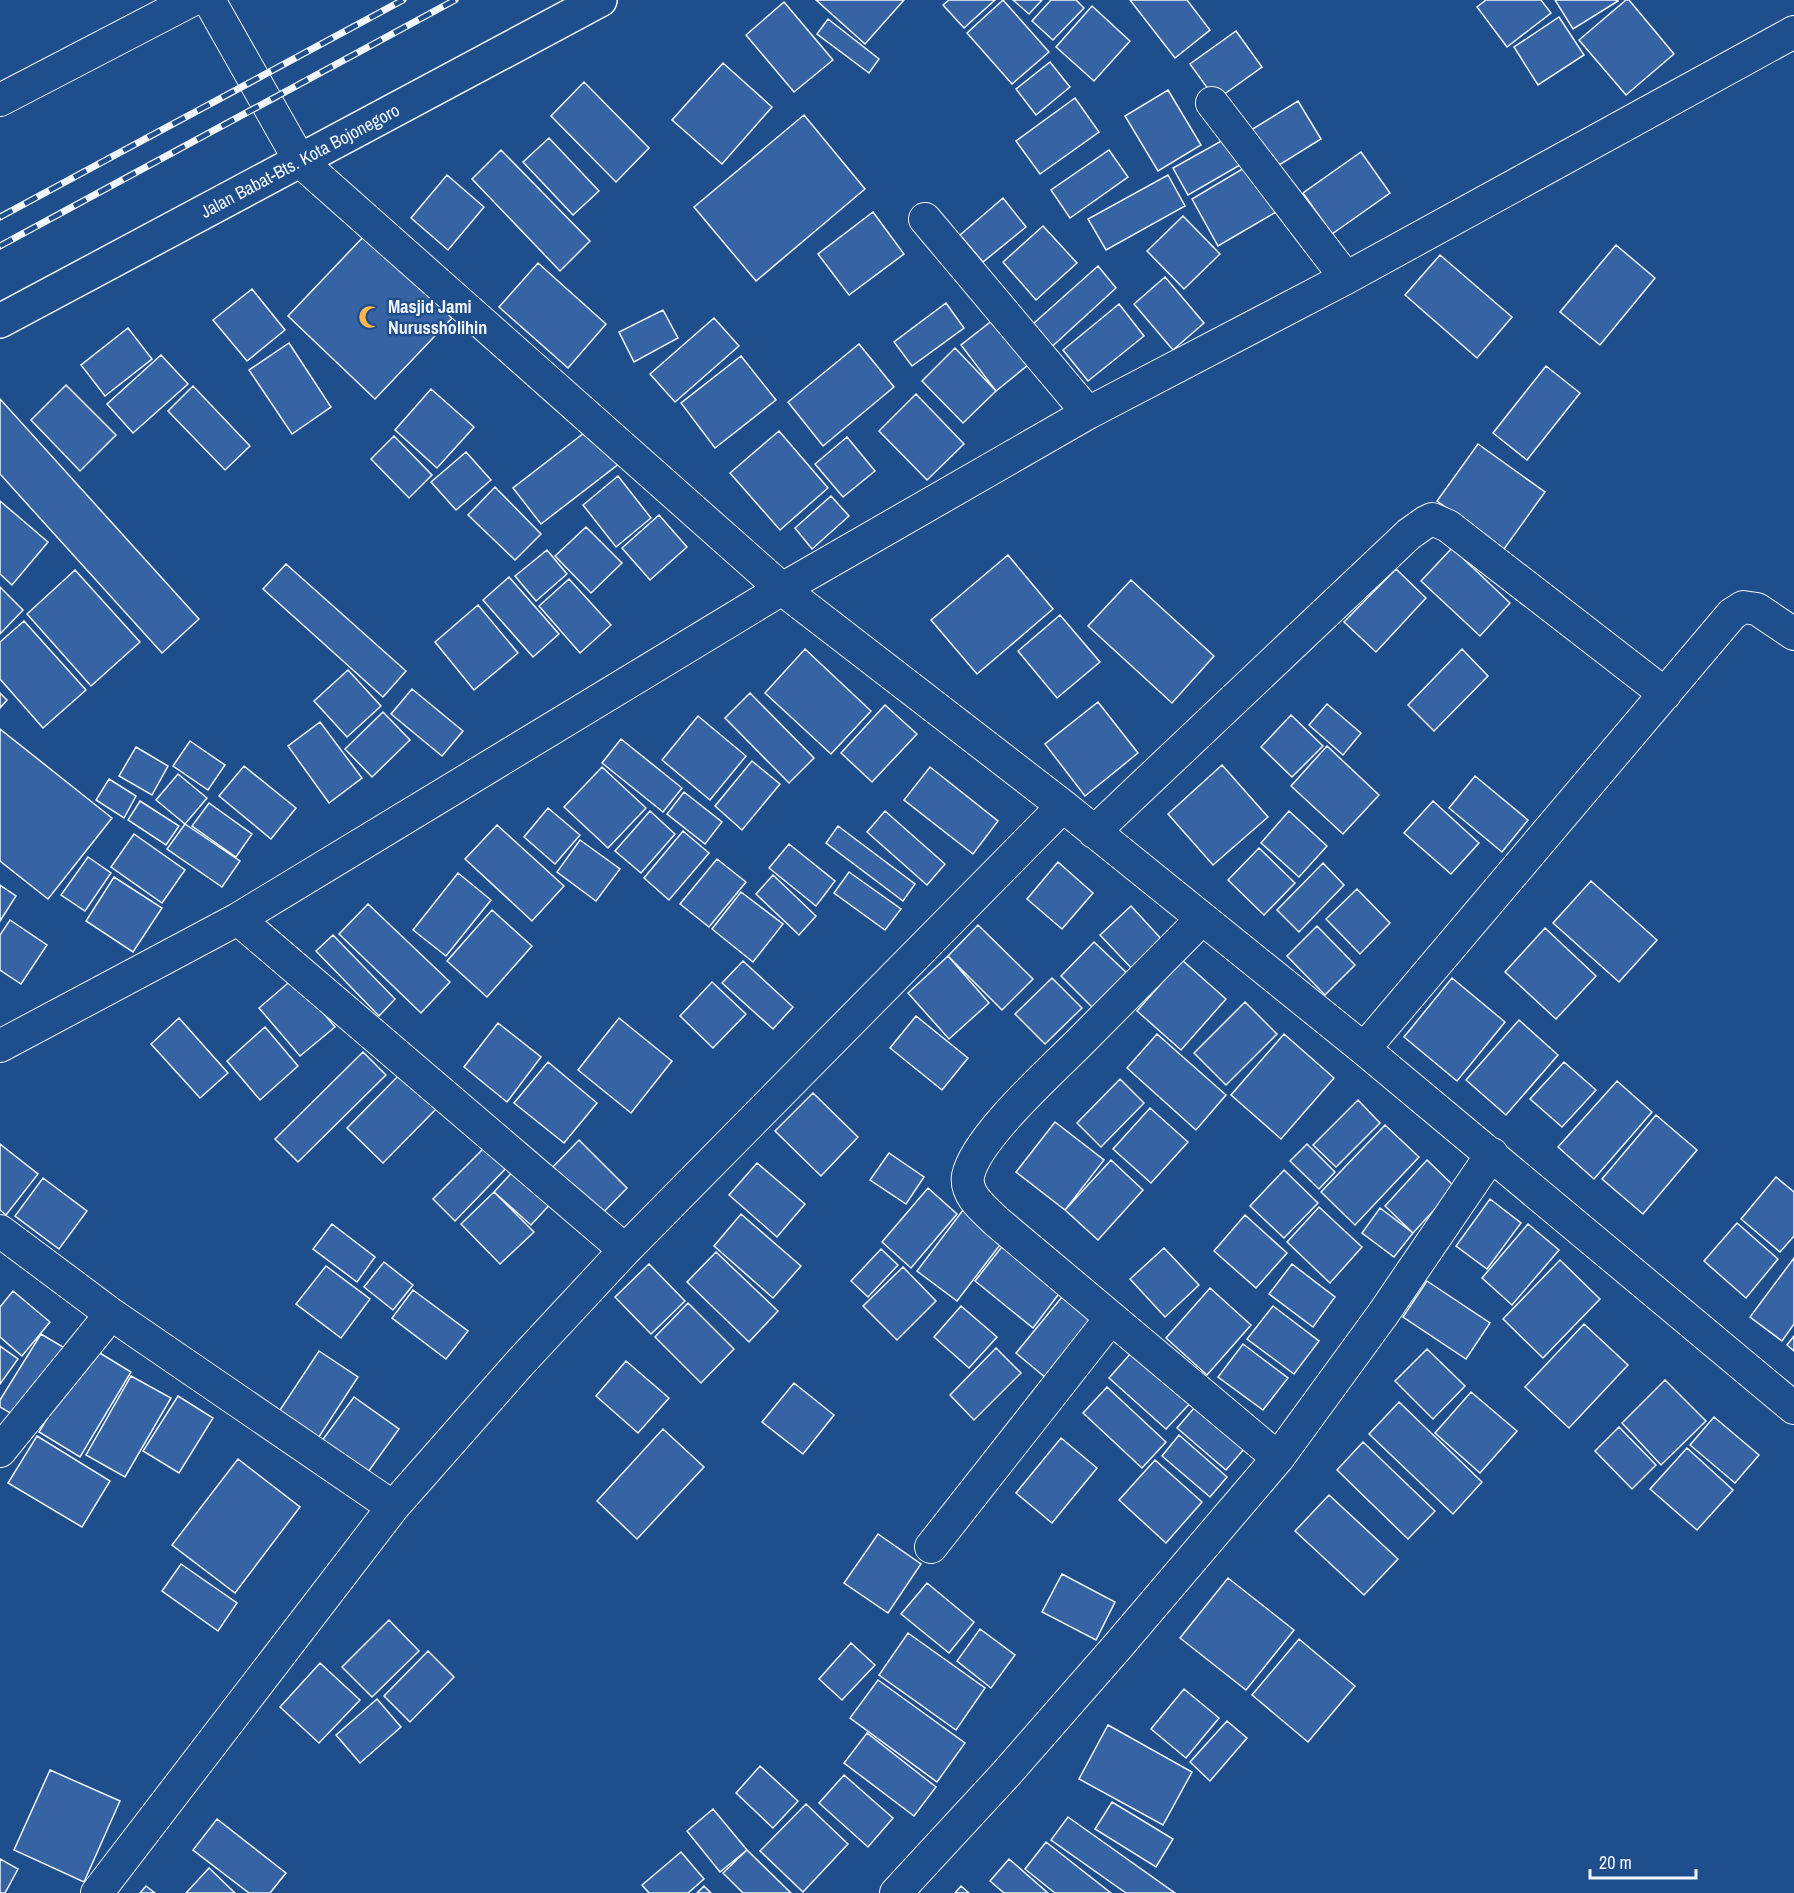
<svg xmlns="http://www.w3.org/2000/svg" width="1794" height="1893" viewBox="0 0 1794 1893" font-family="'Archivo Narrow',sans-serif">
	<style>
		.building { fill: #3563a3; stroke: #f2f6ff; stroke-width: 1.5 }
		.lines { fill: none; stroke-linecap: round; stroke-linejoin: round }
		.minor-casing { stroke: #f2f6ff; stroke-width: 34 }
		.trunk-casing { stroke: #f2f6ff; stroke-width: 36 }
		.minor { stroke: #1f4e8c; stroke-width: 32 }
		.trunk { stroke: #1f4e8c; stroke-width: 33 }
		.rail-casing { stroke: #f2f6ff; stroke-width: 7 }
		.rail { stroke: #1f4e8c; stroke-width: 4.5; stroke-dasharray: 14; stroke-linecap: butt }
		.labels { text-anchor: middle; stroke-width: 4.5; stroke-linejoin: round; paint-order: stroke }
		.street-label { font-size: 18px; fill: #f2f6ff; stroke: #1f4e8c }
		.poi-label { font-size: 18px; font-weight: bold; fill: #f2f6ff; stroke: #1f4e8c; text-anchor: start }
	</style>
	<rect width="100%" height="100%" fill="#1f4e8c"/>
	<path class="building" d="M816 0H904L865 44Z
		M949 0H995L964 28 943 5Z
		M1003 0 1049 52 1012 84 967 33Z
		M1013 0H1042L1029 14Z
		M1051 0H1076L1084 8 1053 40 1032 21Z
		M1130 0H1187L1210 30 1175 58Z
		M1486 0H1541L1551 13 1507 47 1477 7Z
		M1555 0H1618V1L1573 29Z
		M1626 0H1629L1674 54 1626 95 1579 40Z
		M784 2 833 60 794 92 746 35Z
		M1092 6 1130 41 1094 81 1056 47Z
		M1559 17 1584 55 1538 85 1514 47Z
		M828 19 879 59 869 73 817 34Z
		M1236 31 1262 67 1216 100 1190 64Z
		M1050 62 1070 87 1036 115 1016 89Z
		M723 63 772 107 722 164 672 120Z
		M584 82 649 148 616 182 551 116Z
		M1168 90 1201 145 1158 171 1125 116Z
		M1075 98 1099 132 1040 174 1016 141Z
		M1298 101 1321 139 1266 173 1243 135Z
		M804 115 865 189 756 281 694 207Z
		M1232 135 1247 161 1188 195 1173 168Z
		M549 138 599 191 573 215 523 162Z
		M501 150 590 241 560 271 472 179Z
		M1109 150 1128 177 1070 218 1051 190Z
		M1361 152 1390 193 1332 234 1303 193Z
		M1249 165 1276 212 1218 246 1192 199Z
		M447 175 484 207 448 250 411 218Z
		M1168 175 1185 206 1106 250 1088 219Z
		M1003 198 1026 227 983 262 960 235Z
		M873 212 904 254 849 295 818 254Z
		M1183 216 1220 254 1184 289 1147 251Z
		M1043 226 1077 263 1036 300 1003 262Z
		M366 234 452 318 375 399 288 316Z
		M1616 245 1655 278 1600 345 1560 312Z
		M1440 255 1512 317 1477 358 1405 295Z
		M538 263 606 324 568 368 499 307Z
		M1098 266 1116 288 1045 353 1025 331Z
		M1165 277 1204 323 1173 350 1134 304Z
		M252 289 285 330 247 361 213 320Z
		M946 303 964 328 912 366 894 342Z
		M1119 304 1144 336 1088 381 1063 350Z
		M663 310 678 338 634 362 619 332Z
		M998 316 1033 361 996 391 961 345Z
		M714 318 739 346 675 402 650 374Z
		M128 328 152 359 105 396 81 365Z
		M289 343 331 407 292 434 249 370Z
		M859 344 894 387 823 446 788 402Z
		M955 348 996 391 963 423 922 381Z
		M161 355 188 384 133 433 107 404Z
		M741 356 776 400 715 448 681 403Z
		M1546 366 1580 393 1527 460 1493 433Z
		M66 385 116 435 80 471 31 420Z
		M193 386 250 446 225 470 168 411Z
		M431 389 474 427 437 468 395 430Z
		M916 394 964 444 927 480 879 431Z
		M0 399 199 619 162 653 0 474Z
		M593 426 620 463 541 524 513 488Z
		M779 431 828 488 780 530 730 473Z
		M394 436 432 475 409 498 371 459Z
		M847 437 875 471 843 497 815 464Z
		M1478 444 1545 492 1504 549 1437 501Z
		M466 452 491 480 456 510 431 482Z
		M618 476 651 518 616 547 583 505Z
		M495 487 541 534 515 560 468 515Z
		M831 496 849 516 812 549 795 528Z
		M0 501 48 542 12 585 0 574Z
		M659 515 687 547 650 580 622 548Z
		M586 527 622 563 591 593 555 556Z
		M1452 548 1510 603 1480 636 1421 581Z
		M547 550 567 574 536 601 515 576Z
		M1008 555 1053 609 977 674 931 620Z
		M286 564 406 671 383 697 263 589Z
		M1396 569 1426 598 1376 652 1344 622Z
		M75 570 140 642 91 686 27 614Z
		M509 577 559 634 533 657 483 600Z
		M569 579 611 625 580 653 539 606Z
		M1131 580 1214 656 1172 703 1088 626Z
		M0 587 23 610 0 634Z
		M478 605 518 653 474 690 435 642Z
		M1060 615 1100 662 1057 698 1018 651Z
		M24 621 86 690 43 728 0 679V642Z
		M805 649 871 711 831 754 765 693Z
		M1462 649 1488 676 1434 731 1408 705Z
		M348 670 381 706 347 737 314 701Z
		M412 689 463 731 442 756 391 714Z
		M0 693 7 700 0 708Z
		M750 693 814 758 789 783 725 718Z
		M1098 702 1138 753 1085 796 1045 744Z
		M1327 704 1361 733 1343 755 1309 725Z
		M885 705 917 734 872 782 841 753Z
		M383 712 410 740 372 777 345 749Z
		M1291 715 1323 746 1292 777 1261 747Z
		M698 716 746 756 710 800 662 760Z
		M320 722 362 778 329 803 288 746Z
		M0 729 112 818 48 899 0 861Z
		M621 739 682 788 663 812 602 763Z
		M190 741 225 765 208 790 173 766Z
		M1327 746 1379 795 1343 834 1291 786Z
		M136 747 168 766 152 795 119 776Z
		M752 761 780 784 742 830 715 806Z
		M1222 765 1268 817 1213 865 1168 814Z
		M244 766 296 808 271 839 219 796Z
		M602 767 646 808 608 848 564 807Z
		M930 767 998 821 973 854 904 800Z
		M178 774 207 798 185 824 156 800Z
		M1475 776 1528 820 1502 852 1449 808Z
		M109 779 136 796 124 818 96 800Z
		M684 792 722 822 705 844 667 814Z
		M140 801 179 826 166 845 128 820Z
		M1433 801 1479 843 1451 874 1404 833Z
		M209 803 252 834 236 857 192 826Z
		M548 808 580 835 555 864 524 837Z
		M650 811 675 834 641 873 615 851Z
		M885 811 945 864 927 885 867 832Z
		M1289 811 1327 846 1299 877 1261 843Z
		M185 824 240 861 222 887 167 849Z
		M497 825 564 886 532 921 465 859Z
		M838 826 915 884 903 901 826 843Z
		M683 831 709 853 669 900 644 878Z
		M134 834 185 870 162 903 111 867Z
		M580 840 620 869 596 901 557 872Z
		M789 844 835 881 816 906 769 868Z
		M1259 848 1295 883 1264 915 1228 880Z
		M88 857 111 873 85 911 61 895Z
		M717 859 746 882 709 927 680 904Z
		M1058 862 1093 893 1062 929 1027 899Z
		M1323 863 1344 885 1299 932 1277 910Z
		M849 872 901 909 885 930 834 893Z
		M458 873 491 900 446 956 413 930Z
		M773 875 816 916 799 935 756 894Z
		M114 877 162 908 133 952 86 921Z
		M1591 881 1657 940 1619 982 1553 923Z
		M0 885 16 896 0 921Z
		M1357 889 1390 923 1360 954 1326 919Z
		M741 892 783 924 753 962 712 929Z
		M368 904 450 982 421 1013 339 934Z
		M1131 906 1165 943 1135 972 1100 935Z
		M492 910 532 946 487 997 447 961Z
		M10 920 47 945 21 984 0 970V935Z
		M978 925 1033 979 1002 1010 948 956Z
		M1317 926 1355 965 1325 995 1287 956Z
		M1545 928 1596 976 1556 1019 1505 972Z
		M333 935 395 999 379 1016 316 951Z
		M1094 942 1128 974 1094 1009 1061 976Z
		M948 956 989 1003 949 1039 908 993Z
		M1182 960 1226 999 1181 1050 1137 1011Z
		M743 961 793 1007 773 1029 722 983Z
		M294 978 335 1027 300 1056 259 1008Z
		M1052 978 1082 1008 1045 1044 1015 1014Z
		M1452 978 1505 1022 1457 1081 1404 1037Z
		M712 982 746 1014 713 1048 680 1016Z
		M1245 1002 1277 1034 1226 1085 1194 1053Z
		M916 1016 968 1058 942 1090 890 1048Z
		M179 1018 228 1073 200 1098 151 1044Z
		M619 1018 672 1061 631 1113 578 1070Z
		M1519 1020 1558 1055 1506 1115 1466 1080Z
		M498 1023 541 1057 507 1102 464 1067Z
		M265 1027 298 1066 260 1100 227 1061Z
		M1157 1034 1226 1095 1196 1130 1127 1068Z
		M1284 1034 1334 1078 1281 1139 1231 1095Z
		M363 1052 386 1075 298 1162 275 1139Z
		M548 1062 597 1103 564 1143 514 1103Z
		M1564 1062 1596 1090 1562 1127 1530 1099Z
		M407 1067 443 1102 383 1163 347 1128Z
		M1120 1079 1144 1103 1101 1147 1077 1123Z
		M1617 1081 1652 1112 1594 1179 1558 1147Z
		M813 1093 858 1137 821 1176 775 1131Z
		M1358 1100 1380 1123 1336 1167 1313 1145Z
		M1150 1108 1188 1142 1151 1183 1113 1149Z
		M1656 1115 1697 1150 1643 1214 1602 1179Z
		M1055 1122 1104 1160 1065 1210 1016 1172Z
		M1385 1125 1419 1157 1355 1225 1321 1192Z
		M579 1140 627 1188 593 1223 545 1175Z
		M491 1141 512 1162 455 1221 433 1199Z
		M0 1144 38 1174 6 1215 0 1210Z
		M1307 1144 1335 1172 1319 1189 1290 1161Z
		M889 1153 924 1177 906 1204 870 1180Z
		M1111 1160 1143 1190 1098 1240 1065 1210Z
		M1427 1160 1455 1187 1413 1233 1385 1206Z
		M757 1163 805 1204 777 1237 729 1195Z
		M517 1167 554 1200 531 1225 494 1192Z
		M1284 1170 1318 1203 1284 1238 1250 1206Z
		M1776 1177 1794 1192V1236L1780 1252 1741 1219Z
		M43 1178 87 1211 59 1249 15 1216Z
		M928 1188 957 1214 911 1268 882 1242Z
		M494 1192 534 1232 500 1264 461 1224Z
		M1490 1199 1521 1223 1487 1269 1456 1246Z
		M1319 1207 1362 1247 1330 1283 1287 1242Z
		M1380 1208 1413 1233 1394 1257 1362 1233Z
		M963 1210 1003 1241 957 1301 917 1271Z
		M741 1214 801 1266 773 1298 714 1246Z
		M1245 1215 1287 1253 1256 1288 1214 1251Z
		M1737 1223 1778 1259 1746 1298 1704 1261Z
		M332 1224 375 1257 357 1282 313 1249Z
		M1528 1224 1559 1250 1512 1305 1482 1278Z
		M1004 1244 1061 1291 1033 1328 975 1281Z
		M1164 1248 1199 1285 1165 1317 1130 1279Z
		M881 1249 898 1265 868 1297 851 1281Z
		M716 1252 778 1311 749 1342 687 1282Z
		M1794 1258V1324L1782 1341 1750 1317Z
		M1560 1260 1600 1299 1543 1358 1503 1319Z
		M384 1262 413 1285 393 1310 364 1287Z
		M649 1264 685 1301 651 1334 615 1297Z
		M1292 1264 1335 1297 1313 1327 1269 1294Z
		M326 1266 370 1299 341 1338 296 1304Z
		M903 1267 936 1301 897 1340 863 1306Z
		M1427 1281 1490 1323 1466 1359 1403 1317Z
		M1210 1288 1251 1325 1207 1375 1166 1338Z
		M413 1290 468 1331 446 1359 392 1318Z
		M13 1291 50 1322 22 1356 0 1337V1307Z
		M1062 1297 1098 1327 1052 1383 1016 1353Z
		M688 1303 734 1349 701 1383 655 1337Z
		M961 1306 997 1337 969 1368 934 1337Z
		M1273 1306 1319 1341 1294 1374 1247 1339Z
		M1584 1324 1628 1365 1569 1428 1525 1387Z
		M41 1334 68 1350 24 1421 0 1407V1400Z
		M1794 1336V1351L1787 1345Z
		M1243 1344 1288 1378 1263 1410 1218 1377Z
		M1138 1345 1195 1398 1166 1429 1109 1378Z
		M0 1346 18 1359 0 1384Z
		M90 1347 131 1372 80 1457 39 1432Z
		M996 1348 1021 1373 974 1420 950 1395Z
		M1427 1349 1465 1386 1433 1419 1395 1381Z
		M319 1351 358 1377 315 1443 276 1416Z
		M626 1361 669 1398 638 1433 596 1396Z
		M131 1376 171 1398 125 1477 86 1455Z
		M1665 1380 1706 1421 1661 1465 1622 1423Z
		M794 1383 834 1415 803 1454 762 1422Z
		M1107 1387 1166 1442 1142 1468 1083 1413Z
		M1471 1392 1517 1431 1480 1473 1435 1433Z
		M178 1396 213 1418 179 1473 143 1451Z
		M354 1397 399 1429 363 1479 318 1446Z
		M1201 1400 1250 1442 1226 1470 1177 1428Z
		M1399 1402 1482 1482 1453 1514 1369 1434Z
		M1714 1417 1759 1455 1735 1483 1690 1445Z
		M1619 1427 1656 1465 1632 1489 1595 1451Z
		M663 1429 704 1467 637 1539 597 1501Z
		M1179 1435 1227 1477 1210 1497 1162 1456Z
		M37 1436 110 1481 82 1527 8 1483Z
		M1061 1438 1097 1468 1052 1523 1016 1493Z
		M1363 1442 1435 1511 1408 1539 1337 1470Z
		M1687 1448 1733 1490 1697 1530 1650 1489Z
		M238 1459 300 1507 235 1593 172 1545Z
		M1155 1460 1202 1502 1166 1543 1119 1500Z
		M1329 1495 1398 1559 1364 1595 1295 1531Z
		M878 1534 921 1564 888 1613 844 1583Z
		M181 1564 237 1603 218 1631 162 1591Z
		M1062 1574 1115 1602 1096 1640 1042 1612Z
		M1228 1578 1294 1630 1246 1690 1180 1638Z
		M927 1583 974 1622 949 1653 901 1614Z
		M389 1620 419 1651 372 1697 342 1667Z
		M980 1629 1015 1655 991 1688 957 1661Z
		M908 1633 985 1688 956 1730 879 1675Z
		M1299 1639 1355 1686 1308 1742 1252 1695Z
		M851 1643 875 1665 842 1700 819 1679Z
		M428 1651 454 1677 410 1722 384 1696Z
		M320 1663 360 1700 319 1743 280 1707Z
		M878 1680 965 1743 937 1782 850 1718Z
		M1184 1689 1219 1718 1186 1758 1151 1729Z
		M377 1699 401 1727 360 1763 336 1735Z
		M1227 1721 1247 1738 1210 1781 1190 1762Z
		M1108 1725 1192 1772 1163 1825 1079 1779Z
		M867 1733 936 1787 914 1816 844 1763Z
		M760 1766 798 1801 773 1828 736 1793Z
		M50 1770 120 1801 84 1882 14 1850Z
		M844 1775 893 1818 868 1847 819 1803Z
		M1112 1802 1173 1839 1156 1867 1095 1829Z
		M806 1804 848 1844 803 1892 760 1851Z
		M713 1809 747 1850 720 1872 687 1831Z
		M1068 1817 1175 1893H1126L1051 1840Z
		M217 1819 286 1873 270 1893H249L193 1850Z
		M1046 1842 1111 1893H1055L1025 1869Z
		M747 1850 791 1893H743L723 1873Z
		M681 1852 704 1879 688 1893H649L642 1885Z
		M0 1859 18 1869 5 1893H0Z
		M1009 1859 1048 1893H1004L990 1881Z
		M209 1868 235 1893H186Z
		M146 1886 155 1893H140Z
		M704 1886 711 1893H697Z
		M961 1886 969 1893H955Z"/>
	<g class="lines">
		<g class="minor-casing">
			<path id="minor" d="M209 0 300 161 782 589 1063 806 1364 1049 1794 1408
				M0 100 192 0
				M1212 103 1346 278
				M925 219 1088 413
				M1094 832 1409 534 1426 522 1432 519 1448 526 1665 694
				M238 919 625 1250
				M1202 919C1161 960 1120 1002 1079 1043 1051 1071 975 1139 968 1176 965 1195 984 1209 996 1221L1278 1458
				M0 1046 238 919 782 589 1088 413 1346 278 1794 32
				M1364 1049 1732 614 1743 607 1757 609 1794 634
				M0 1231 111 1314 393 1507
				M0 1451 111 1314
				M931 1547 1111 1318
				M97 1893 393 1507 519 1364 625 1250 1063 806
				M896 1893 1006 1774 1118 1646 1278 1458 1383 1314 1492 1154"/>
		</g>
		<g class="trunk-casing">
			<path id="trunk" d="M0 321 600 0"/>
		</g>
		<use href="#minor" class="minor"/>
		<use href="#trunk" class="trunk"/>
		<g class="rail-casing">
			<path id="rail" d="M0 217 403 0
				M0 246 455 0"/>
		</g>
		<use href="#rail" class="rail"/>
	</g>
	<defs>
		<g id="mosque-bare" transform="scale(1.8)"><path d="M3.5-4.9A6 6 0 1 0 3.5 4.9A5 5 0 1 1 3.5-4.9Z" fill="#ffb74d" stroke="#1f4e8c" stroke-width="2.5" paint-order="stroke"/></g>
	</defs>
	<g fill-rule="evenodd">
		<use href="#mosque-bare" x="370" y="317"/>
	</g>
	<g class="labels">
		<g class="street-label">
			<text transform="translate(300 161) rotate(-28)" y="6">Jalan Babat-Bts. Kota Bojonegoro</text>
		</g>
		<g class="poi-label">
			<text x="388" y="313">Masjid Jami<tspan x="388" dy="21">Nurussholihin</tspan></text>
		</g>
	</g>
	<path d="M1590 1869v9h106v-9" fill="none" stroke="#f2f6ff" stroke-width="3"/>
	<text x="1599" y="1869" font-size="18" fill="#f2f6ff" stroke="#1f4e8c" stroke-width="4.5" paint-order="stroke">20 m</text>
</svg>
